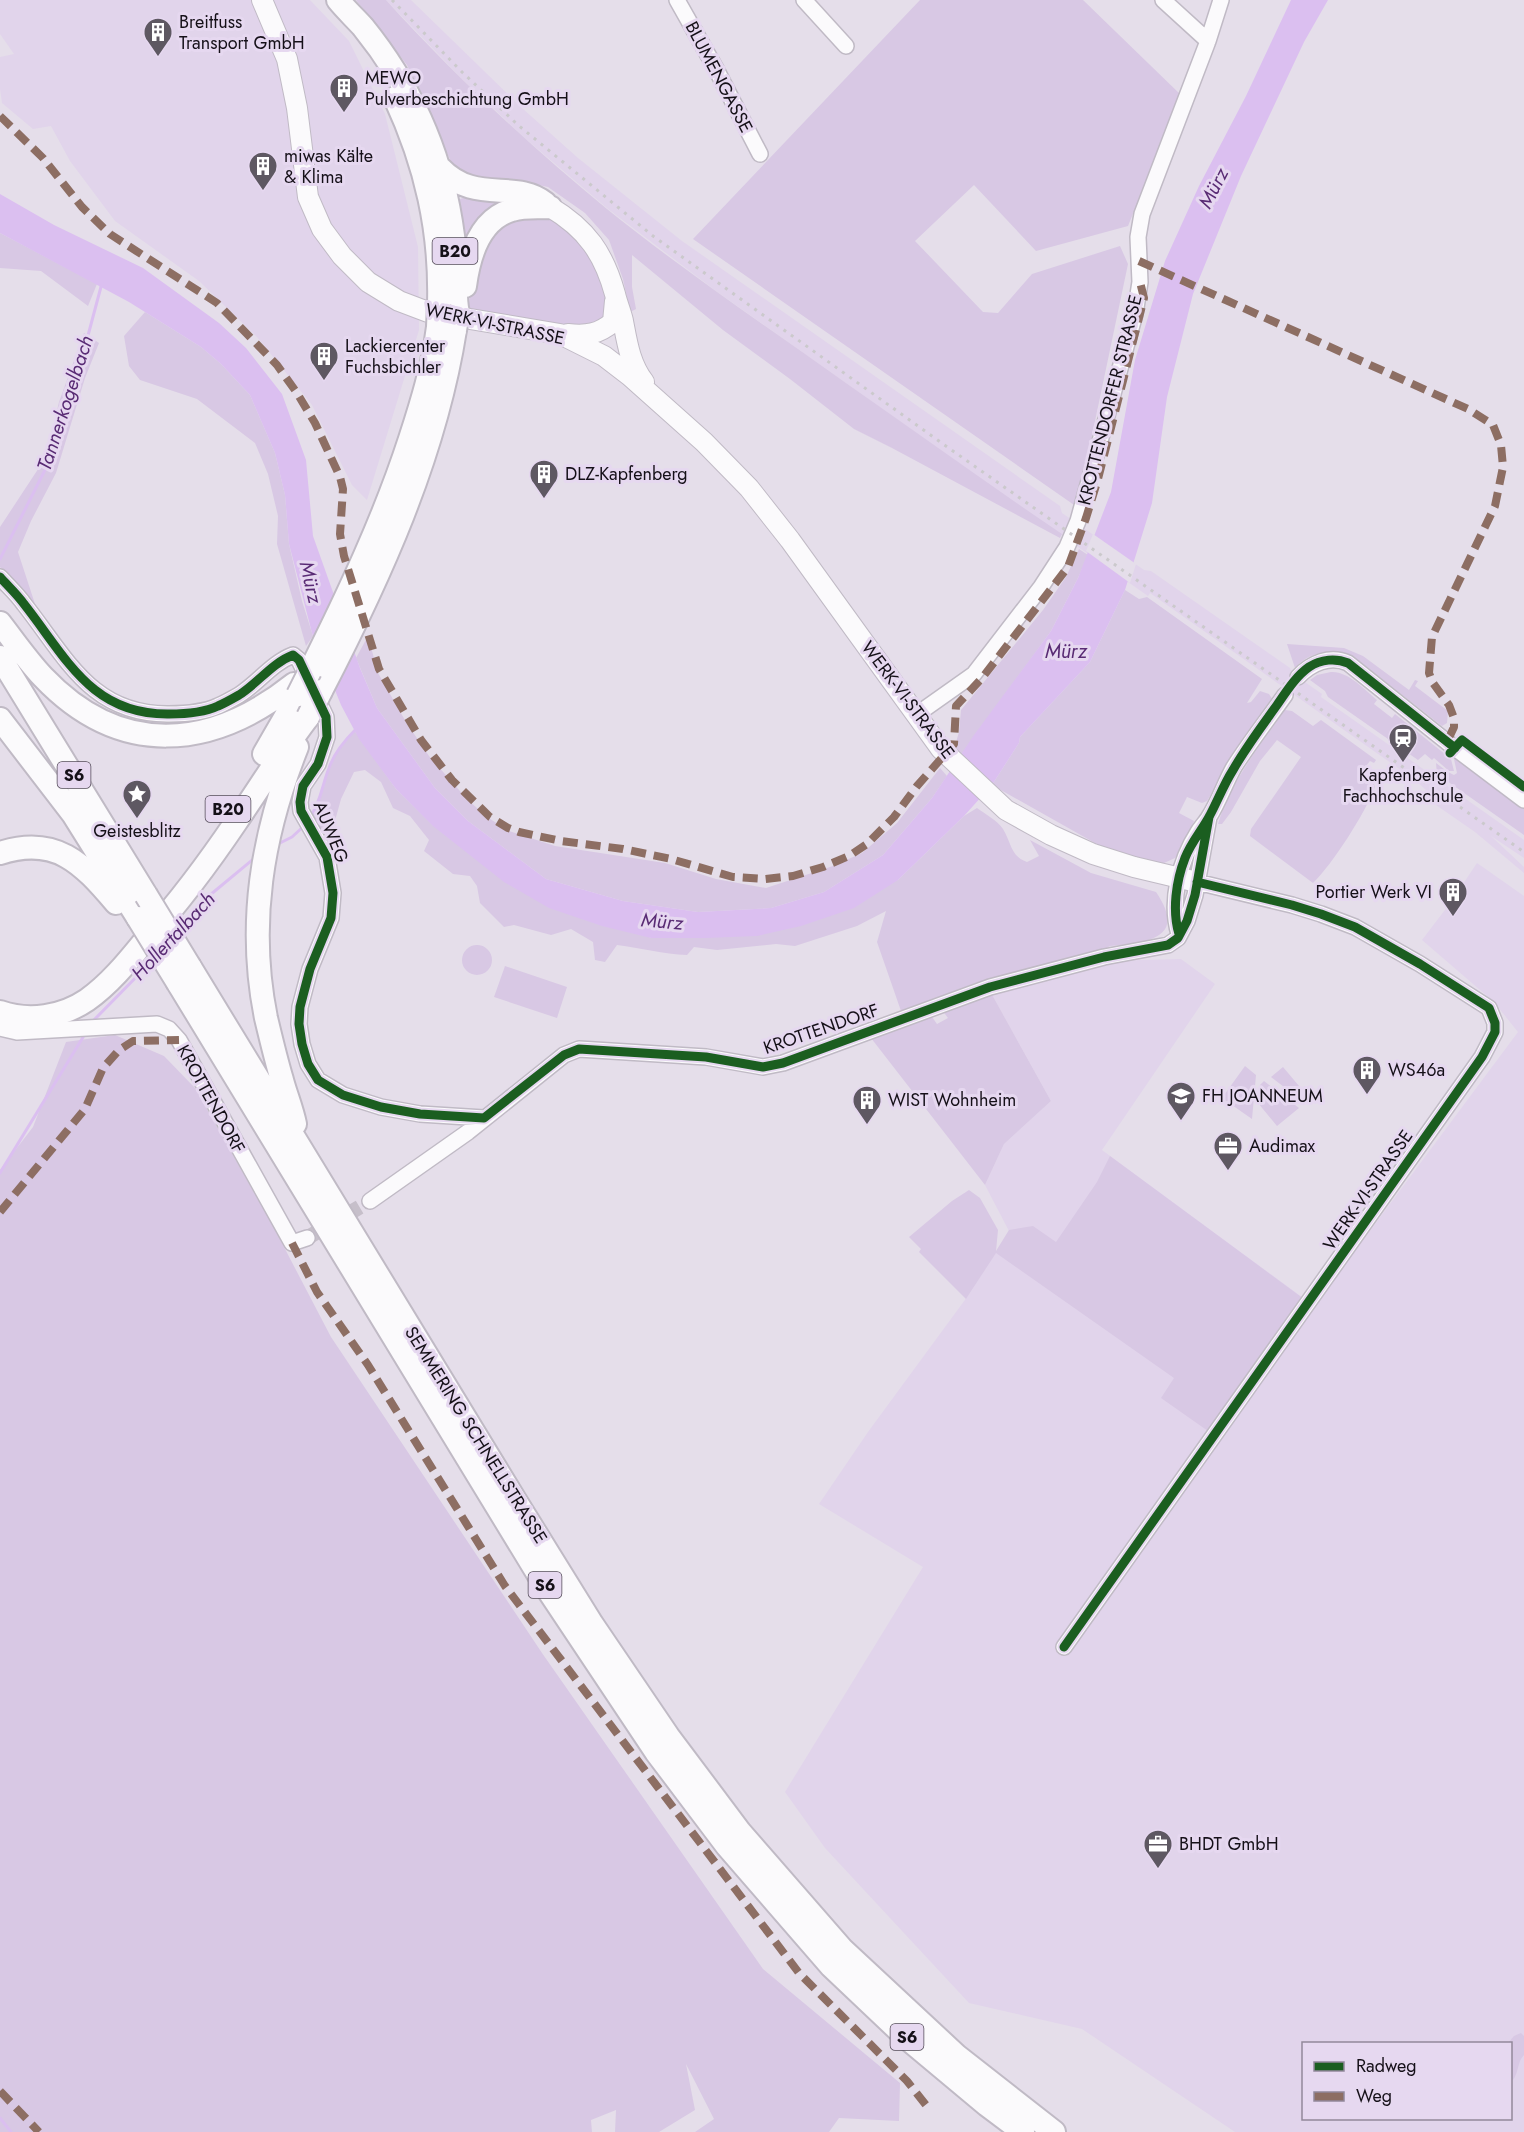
<svg xmlns="http://www.w3.org/2000/svg" width="1524" height="2132" viewBox="0 0 1524 2132" font-family="Jost,sans-serif">
	<style>
		.built { fill: #e1d4eb; fill-rule: evenodd }
		.green { fill: #d8c8e4 }
		.water { fill: #dbbff0 }
		.pier { fill: #e5deea }
		.lines { fill: none; stroke-linecap: round; stroke-linejoin: round }
		.stream { stroke: #dbbff0; stroke-width: 3 }
		.minor-tunnel { stroke: #c6bfca; stroke-width: 15; stroke-dasharray: 15 8; stroke-linecap: butt }
		.minor-casing { stroke: #c0bac5; stroke-width: 18 }
		.major-casing { stroke: #c0bac5; stroke-width: 22 }
		.highway-casing { stroke: #c0bac5; stroke-width: 26 }
		.minor { stroke: #fbfafc; stroke-width: 15 }
		.major { stroke: #fbfafc; stroke-width: 20 }
		.highway { stroke: #fbfafc; stroke-width: 22 }
		.rail { stroke: #cbc9cc; stroke-width: 3; stroke-dasharray: 3 6; stroke-linecap: butt }
		.highway-bridge-casing { stroke: #c0bac5; stroke-width: 26; stroke-linecap: butt }
		.highway-bridge { stroke: #fbfafc; stroke-width: 22 }
		.quiet { stroke: #8d6e63; stroke-width: 8; stroke-dasharray: 15 8; stroke-linecap: butt }
		.cycleway-casing { stroke: #e6d8f0; stroke-width: 13 }
		.cycleway { stroke: #1b5e20; stroke-width: 9 }
		.labels { text-anchor: middle; stroke-width: 6; stroke-linejoin: round; paint-order: stroke }
		.shield { fill: #e6d8f0; stroke: #544c59; stroke-width: 1.5 }
		.shield-label { font-size: 16px; font-weight: bold; fill: #151018 }
		.poi-label { font-size: 18px; fill: #151018; stroke: #e6d8f0; text-anchor: start }
		.street-label { font-size: 18px; fill: #151018; stroke: #e6d8f0 }
		.water-label { font-size: 20px; font-style: italic; fill: #592b74; stroke: #e6d8f0 }
	</style>
	<rect width="100%" height="100%" fill="#e5deea"/>
	<path class="built" d="M0 0H310L349 41 385 114 418 247 419 330 367 500 352 485 312 405 257 337 199 281 115 221 70 161 51 126 33 129 2 103 0 89V57L14 54 0 34Z
		M386 0H411L522 108 578 158 682 241 1060 506 1062 513 1144 570 1151 571 1290 668 1292 673 1322 694 1321 697 1524 840V858L1491 836 1524 867V873L1475 832 1436 805 1438 801 1415 780 1150 593 1148 596 994 488 716 291 608 209 527 140 462 79Z
		M1477 863 1524 896V2132H1235L1082 2029 969 2003 825 1848 785 1792 923 1567 819 1504 868 1432 970 1293 1009 1231 985 1185 1004 1144 1051 1101 990 991 1105 961 1181 959 1215 984 1102 1150 1314 1306 1518 1032 1494 1002 1422 940 1451 902ZM1304 2044H1510V2118H1304Z"/>
	<path class="green" d="M356 0H386C454 75 529 145 607 209 684 271 766 326 846 383 918 433 989 485 1062 534L1060 538 892 448 854 429 790 379 723 330 632 255V287L636 309 630 312 623 279 609 240 585 213 548 187 520 181 473 177 453 166 407 65Z
		M920 0H1083L1181 95 1128 226 1036 251 974 185 915 241 983 312 998 313 1032 274 1120 246 1128 264 1077 507 693 239Z
		M469 196 522 199 462 262 457 200Z
		M545 216C583 234 611 276 607 317L583 330 468 312 472 275 479 252 508 218Z
		M0 233 97 284 88 306 41 271 0 268Z
		M145 312 201 347 221 364 250 395 275 453 285 495 289 544 302 601 313 636 306 646 277 544 278 516 268 474 255 443 197 399 140 380 129 366 124 336Z
		M84 333 99 343 85 378 56 473 31 521 18 552 35 604 0 567V527L46 457 59 402Z
		M1079 549 1088 555 1078 578 1051 631 961 755 954 749 959 732 961 710 1043 610 1066 577Z
		M1125 590 1139 599 1147 597 1262 679 1247 703 1251 702 1260 691 1269 694 1274 702 1226 768 1207 801 1202 803 1187 797 1179 813 1194 821 1182 850 1175 858 1164 863 1146 864 1102 847 992 785 1019 743 1020 737 1090 662Z
		M368 636 378 673 406 722 429 756 467 799 487 817 509 831 555 846 665 863 716 879 766 888 833 866 862 853 897 823 940 768 947 776 932 798 883 855 824 892 771 908 698 912 623 901 546 879 468 821 435 788 377 708 356 658Z
		M1287 644 1344 648 1363 656 1409 690 1415 680 1418 681 1415 686 1448 711 1447 723 1442 726 1359 661C1338 648 1311 649 1295 668Z
		M1331 672C1348 671 1364 689 1377 700L1374 704 1392 718 1395 714 1451 759 1454 771H1449L1434 758 1432 760 1425 754 1418 760 1328 697 1325 691 1310 680 1317 675Z
		M1285 710 1292 711 1313 726 1321 720 1376 760 1374 763 1370 761 1366 766 1373 770 1371 776 1375 787C1366 812 1332 865 1313 883L1250 836 1251 829 1301 757 1277 740 1260 761 1231 812 1222 824H1218C1230 783 1260 745 1285 710Z
		M354 730 396 789 434 826 651 938 898 880 964 816 977 808C985 814 997 820 1003 829 1011 842 1011 857 1027 862L1039 856 1030 840 1091 873 1156 892C1188 939 1147 942 1110 946L1105 949 1106 953 1026 975 1020 971 1010 974 1008 978 978 982 901 1011 877 942 886 911 857 926 795 946 776 944 717 950 694 947 687 955C663 954 641 948 617 945L605 962 595 960 593 942 571 929 551 935 514 925 504 927 480 903 477 886 470 876 453 874 424 851 429 840 410 816 393 808 381 782 365 770 354 772 341 799 333 828 316 837 307 822 318 807 329 767 339 748Z
		M1454 759H1458L1524 809V835L1437 774 1436 763 1448 772 1454 775 1457 773Z
		M462 960a15 15 0 1 1 30 0a15 15 0 1 1-30 0Z
		M505 966 567 987 557 1018 494 997Z
		M990 991 1051 1101 1004 1144 985 1185 871 1038 930 1014 937 1024 948 1018 942 1010Z
		M115 1035 164 1056 195 1088 273 1226 331 1337 542 1653 763 1969 900 2083 899 2121 839 2118 829 2132H695L714 2119 686 2064 695 2110 659 2132H615L616 2110 591 2120 592 2132H0V1170L33 1127 66 1042Z
		M1245 1066 1256 1075 1252 1119 1222 1098Z
		M1283 1067 1310 1099 1305 1103 1271 1077Z
		M1264 1081 1299 1108 1277 1126 1258 1103 1260 1085Z
		M1110 1156 1304 1299 1208 1431 1161 1398 1174 1378 996 1253 966 1299 919 1252 921 1249 909 1237 952 1201 969 1190 980 1198 998 1230 996 1251 1009 1230 1033 1226 1056 1242 1097 1182Z
		M1521 2033 1524 2036V2055C1517 2062 1519 2072 1513 2080L1511 2078 1510 2044 1508 2043 1514 2036Z"/>
	<path class="water" d="M1291 0H1328L1304 42 1241 176 1193 294 1167 397 1152 503 1125 590 1090 662 1020 737 1019 743 992 785 964 816 898 880 854 908 801 926 757 936 705 938H651L602 926 549 908 504 882 433 826 396 789 359 739 341 705 312 633 289 544 285 495 275 453 250 395 221 364 201 347 129 302 0 233V194L54 225 143 268 219 323 246 348 282 394 306 460 313 536 360 668 377 708 435 788 468 821 546 879 623 901 698 912 771 908 824 892 883 855 932 798 974 735 1051 631 1078 578 1111 492 1135 360 1165 261 1199 186 1246 96Z"/>
	<path class="pier" d="M1093 534 1136 564 1130 583 1086 551Z"/>
	<g class="lines">
		<path class="stream" d="M0 559 51 458 86 343 102 283
			M310 817C321 802 322 785 329 768 334 753 345 740 356 729
			M276 845 292 837 305 825
			M178 932 210 895 257 856
			M91 1023 154 959
			M0 1173 85 1034
			M0 2118 11 2132"/>
		<path class="minor-tunnel" d="M307 1238 370 1201"/>
		<g class="minor-casing">
			<path id="minor" d="M677 0 716 69 760 154
				M804 0 846 46
				M1163 0 1208 41
				M0 577C8 586 17 594 24 604 66 657 91 715 169 714 186 714 203 713 218 706 225 703 232 699 239 695 258 683 272 663 293 655L299 660 326 717 327 737 318 764 303 786 300 802 301 811 327 857 333 893 331 918 310 969 300 1007 299 1024 302 1044 308 1064 318 1080 343 1095 381 1107 420 1114 484 1118
				M1298 677C1311 663 1330 655 1348 663L1447 742 1524 800
				M916 715 974 674 1041 587 1067 547 1078 521 1135 314 1140 282 1138 237 1142 214 1208 41 1221 0
				M1179 934C1169 901 1180 860 1198 832 1201 827 1206 822 1209 817 1219 801 1225 783 1234 767 1250 742 1268 719 1285 695
				M0 1028 17 1032 157 1024 169 1029 179 1040 292 1243 307 1238
				M370 1201 468 1132 564 1055 579 1049 706 1057 763 1067 783 1063 990 987 1104 957 1168 945 1178 938 1187 921 1195 895 1209 817
				M1064 1647 1482 1057 1495 1032V1023L1489 1008 1420 964 1355 927 1321 914 1292 905 1197 882"/>
		</g>
		<g class="major-casing">
			<path id="major" d="M262 0 287 59 297 108 308 197 322 229 342 256 368 282 399 301 428 312 560 334 604 356 630 376 704 442 749 488 790 540 941 749 1006 810 1051 835 1093 854 1134 867 1197 882
				M550 207C587 229 604 254 615 294 617 303 621 312 623 321 627 342 630 364 644 382
				M568 334C587 336 599 334 613 322L615 301"/>
		</g>
		<g class="highway-casing">
			<path id="highway" d="M338 0C346 10 355 18 363 27 410 85 439 148 451 222 454 240 456 258 456 277 456 289 455 301 458 313
				M395 98C426 165 441 230 439 304
				M440 168C475 205 515 179 545 203
				M465 286C469 256 479 219 512 210 524 206 538 208 550 207
				M0 623C14 641 27 660 43 677 120 758 211 750 294 684
				M0 657 146 895
				M310 671C348 595 384 519 410 439 422 402 433 366 438 327
				M321 691C380 577 435 457 455 330
				M0 719 73 814 138 918
				M264 754 298 695
				M0 853C56 835 82 863 116 903
				M190 967 515 1500 592 1624 668 1736 740 1832 842 1949 957 2056 1054 2132
				M178 983 546 1587 656 1752 727 1846 831 1966 908 2039 987 2105 1023 2132
				M0 1012C29 1022 62 1017 87 1000 111 983 129 960 147 938 179 902 209 862 236 822 260 787 282 751 308 717
				M295 1124C292 1109 286 1095 282 1080 276 1060 271 1039 266 1018 247 924 262 835 297 747"/>
		</g>
		<use href="#minor" class="minor"/>
		<use href="#major" class="major"/>
		<use href="#highway" class="highway"/>
		<path class="rail" d="M392 0 462 72 518 125 653 236 943 444 1524 852"/>
		<g class="highway-bridge-casing">
			<path id="highway-bridge" d="M438 327 439 304
				M455 330 458 313
				M298 695 310 671
				M308 717 321 691
				M146 895 190 967
				M138 918 178 983"/>
		</g>
		<use href="#highway-bridge" class="highway-bridge"/>
		<path class="quiet" d="M0 116 43 158 82 207 110 234 217 303 277 365 297 393 315 423 340 477 343 489 340 534 344 556 379 669 421 740 452 780 490 817 508 828 519 832 561 841 623 849 671 859 733 877 765 879 793 876 823 867 849 856 867 844 894 817 917 786 954 744 956 706 982 678 1068 567 1086 518 1098 479 1144 298 1140 282
			M1139 261 1468 409 1493 425 1501 445 1503 467 1495 506 1432 637 1429 673 1433 683 1449 705 1454 718V727L1447 742
			M0 1212 85 1109 103 1068 119 1050 133 1041 179 1040
			M292 1243 317 1292 368 1365 505 1586 799 1973 907 2081 930 2110
			M0 2091 39 2132"/>
		<g class="cycleway-casing">
			<path id="cycleway" d="M0 577C8 586 17 594 24 604 66 657 91 715 169 714 186 714 203 713 218 706 225 703 232 699 239 695 258 683 272 663 293 655L299 660 326 717 327 737 318 764 303 786 300 802 301 811 327 857 333 893 331 918 310 969 300 1007 299 1024 302 1044 308 1064 318 1080 343 1095 381 1107 420 1114 484 1118 564 1055 579 1049 706 1057 763 1067 783 1063 990 987 1104 957 1168 945 1178 938 1187 921 1195 895 1209 817
				M1450 753 1462 740 1524 787
				M1179 934C1172 911 1176 881 1185 858 1191 842 1203 829 1210 815 1218 800 1224 784 1233 770 1246 747 1262 726 1277 705 1286 692 1296 676 1309 667 1321 659 1336 658 1348 663L1455 748
				M1064 1647 1482 1057 1495 1032V1023L1489 1008 1420 964 1355 927 1321 914 1292 905 1197 882"/>
		</g>
		<use href="#cycleway" class="cycleway"/>
	</g>
	<defs>
		<g id="building-pin" transform="scale(1.5)"><path d="M0 17L-7.5 6A9.5 9.5 0 1 1 7.5 6Z" fill="#5e5862" stroke="#e6d8f0"/><path d="M-4-6H4V6H1V3H-1V6H-4ZM-2.5-4.3h1.7v1.8h-1.7ZM.8-4.3h1.7v1.8H.8ZM-2.5-1h1.7V.8h-1.7ZM.8-1h1.7V.8H.8Z" fill="#fff"/></g>
		<g id="station-pin" transform="scale(1.5)"><path d="M0 17L-7.5 6A9.5 9.5 0 1 1 7.5 6Z" fill="#5e5862" stroke="#e6d8f0"/><path d="M-3-6H3Q5-6 5-4V2Q5 4 3 4L4.5 6H3L1.5 4h-3L-3 6H-4.5L-3 4Q-5 4-5 2V-4Q-5-6-3-6ZM-3.5-4v3h7v-3ZM-3.5 1v1.5H-2V1ZM2 1v1.5H3.5V1Z" fill="#fff"/></g>
		<g id="sight-pin" transform="scale(1.5)"><path d="M0 17L-7.5 6A9.5 9.5 0 1 1 7.5 6Z" fill="#5e5862" stroke="#e6d8f0"/><path d="M0-6L1.8-2.2L6-1.7L2.9 1.2L3.7 5.4L0 3.3L-3.7 5.4L-2.9 1.2L-6-1.7L-1.8-2.2Z" fill="#fff"/></g>
		<g id="university-pin" transform="scale(1.5)"><path d="M0 17L-7.5 6A9.5 9.5 0 1 1 7.5 6Z" fill="#5e5862" stroke="#e6d8f0"/><path d="M0-5L7-2L0 1L-7-2ZM-4 1L0 2.5L4 1V4Q0 6-4 4Z" fill="#fff"/></g>
		<g id="office-pin" transform="scale(1.5)"><path d="M0 17L-7.5 6A9.5 9.5 0 1 1 7.5 6Z" fill="#5e5862" stroke="#e6d8f0"/><path d="M-6-3h4V-5.5h4V-3h4V5H-6ZM-1-4.5V-3h2v-1.5ZM-6 0V1H6V0Z" fill="#fff"/></g>
	</defs>
	<g fill-rule="evenodd">
		<use href="#building-pin" x="158" y="32"/>
		<use href="#building-pin" x="344" y="88"/>
		<use href="#building-pin" x="263" y="166"/>
		<use href="#building-pin" x="324" y="356"/>
		<use href="#building-pin" x="544" y="474"/>
		<use href="#station-pin" x="1403" y="738"/>
		<use href="#sight-pin" x="137" y="794"/>
		<use href="#building-pin" x="1453" y="892"/>
		<use href="#building-pin" x="1367" y="1070"/>
		<use href="#university-pin" x="1181" y="1096"/>
		<use href="#building-pin" x="867" y="1100"/>
		<use href="#office-pin" x="1228" y="1146"/>
		<use href="#office-pin" x="1158" y="1844"/>
	</g>
	<g class="labels">
		<g class="shield">
			<rect x="432.5" y="238" width="45" height="26" rx="4.5"/>
			<rect x="57.5" y="762" width="33" height="26" rx="4.5"/>
			<rect x="205.5" y="796" width="45" height="26" rx="4.5"/>
			<rect x="528.5" y="1572" width="33" height="26" rx="4.5"/>
			<rect x="890.5" y="2024" width="33" height="26" rx="4.5"/>
		</g>
		<g class="shield-label">
			<text x="455" y="257">B20</text>
			<text x="74" y="781">S6</text>
			<text x="228" y="815">B20</text>
			<text x="545" y="1591">S6</text>
			<text x="907" y="2043">S6</text>
		</g>
		<g class="poi-label">
			<text x="179" y="28">Breitfuss<tspan x="179" dy="21">Transport GmbH</tspan></text>
			<text x="365" y="84">MEWO<tspan x="365" dy="21">Pulverbeschichtung GmbH</tspan></text>
			<text x="284" y="162">miwas Kälte<tspan x="284" dy="21">&amp; Klima</tspan></text>
			<text x="345" y="352">Lackiercenter<tspan x="345" dy="21">Fuchsbichler</tspan></text>
			<text x="565" y="480">DLZ-Kapfenberg</text>
			<text x="1403" y="781" text-anchor="middle">Kapfenberg<tspan x="1403" dy="21">Fachhochschule</tspan></text>
			<text x="137" y="837" text-anchor="middle">Geistesblitz</text>
			<text x="1432" y="898" text-anchor="end">Portier Werk VI</text>
			<text x="1388" y="1076">WS46a</text>
			<text x="1202" y="1102">FH JOANNEUM</text>
			<text x="888" y="1106">WIST Wohnheim</text>
			<text x="1249" y="1152">Audimax</text>
			<text x="1179" y="1850">BHDT GmbH</text>
		</g>
		<g class="street-label">
			<text transform="translate(719 77) rotate(62)" y="6">BLUMENGASSE</text>
			<text transform="translate(495 324) rotate(12)" y="6">WERK-VI-STRASSE</text>
			<text transform="translate(1110 400) rotate(-76)" y="6">KROTTENDORFER STRASSE</text>
			<text transform="translate(908 700) rotate(53)" y="6">WERK-VI-STRASSE</text>
			<text transform="translate(331 832) rotate(68)" y="6">AUWEG</text>
			<text transform="translate(821 1029) rotate(-19)" y="6">KROTTENDORF</text>
			<text transform="translate(211 1099) rotate(61)" y="6">KROTTENDORF</text>
			<text transform="translate(1368 1190) rotate(-55)" y="6">WERK-VI-STRASSE</text>
			<text transform="translate(476 1435) rotate(58)" y="6">SEMMERING SCHNELLSTRASSE</text>
		</g>
		<g class="water-label">
			<text transform="translate(1213 188) rotate(-63)" y="7">Mürz</text>
			<text transform="translate(65 403) rotate(-72)" y="7">Tannerkogelbach</text>
			<text transform="translate(311 582) rotate(77)" y="7">Mürz</text>
			<text x="1066" y="658">Mürz</text>
			<text transform="translate(662 921) rotate(5)" y="7">Mürz</text>
			<text transform="translate(173 936) rotate(-47)" y="7">Hollertalbach</text>
		</g>
	</g>
	<rect x="1302" y="2042" width="210" height="78" fill="#e6d8f0" stroke="#92889a" stroke-width="1.5"/>
	<rect x="1314" y="2062" width="30" height="9" fill="#1b5e20" stroke="#92889a" stroke-width="1.5"/>
	<text x="1356" y="2072" font-size="18" fill="#151018">Radweg</text>
	<rect x="1314" y="2092" width="30" height="9" fill="#8d6e63" stroke="#92889a" stroke-width="1.5"/>
	<text x="1356" y="2102" font-size="18" fill="#151018">Weg</text>
</svg>
